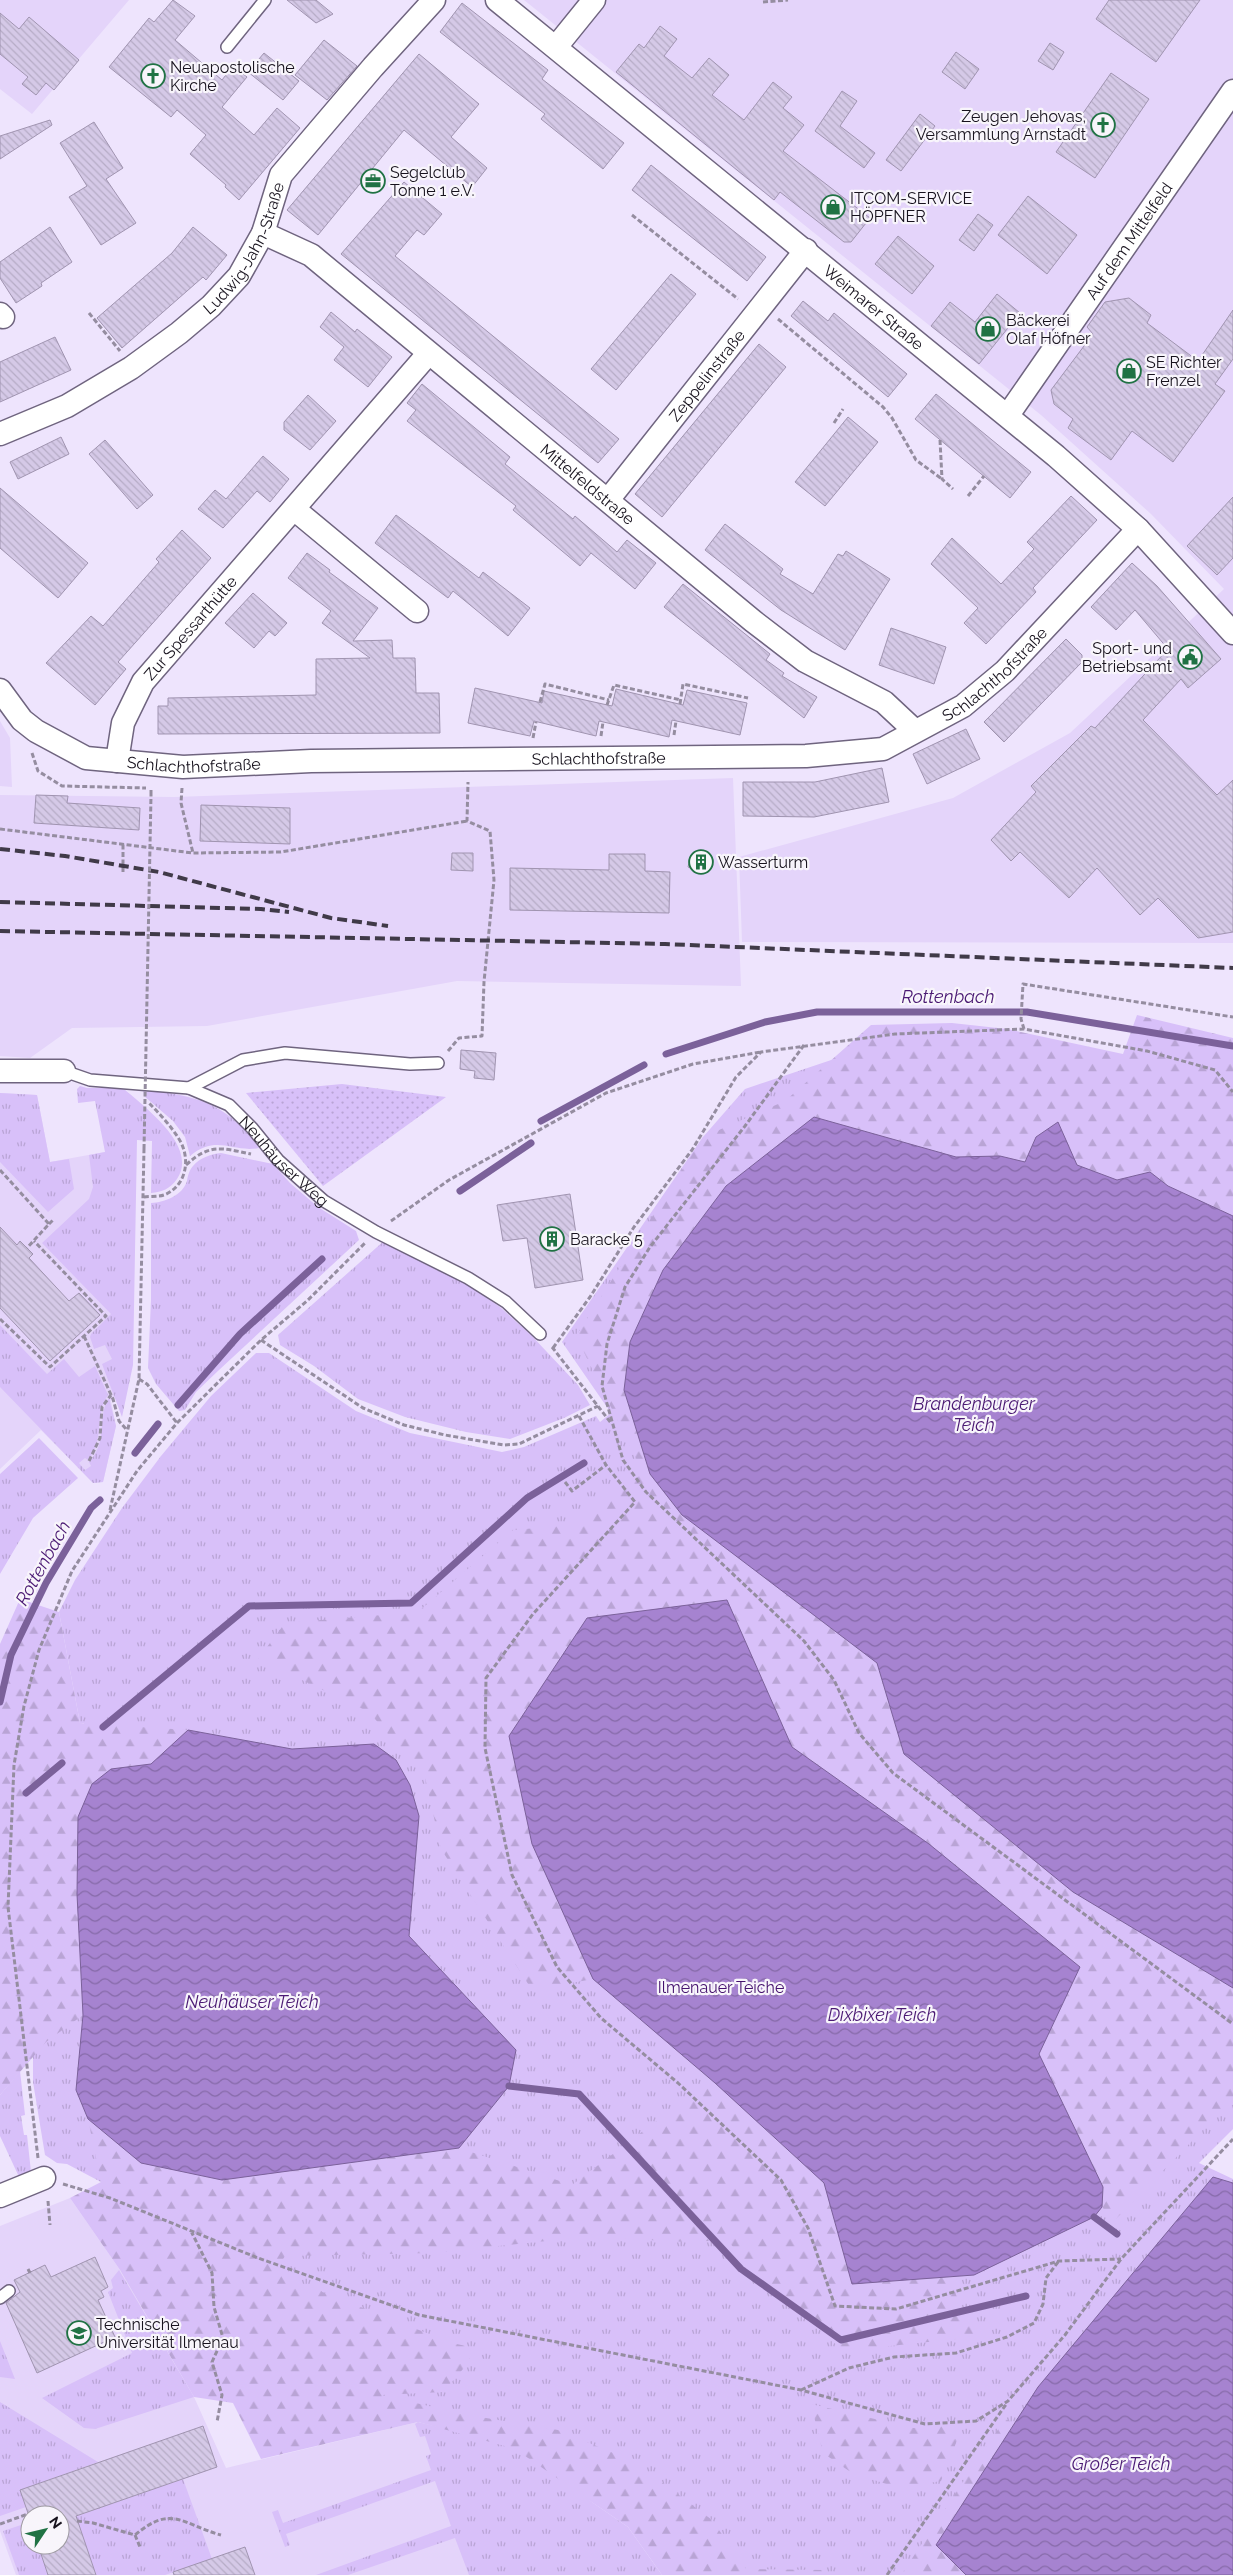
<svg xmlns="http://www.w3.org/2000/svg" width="1233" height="2575" viewBox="0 0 1233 2575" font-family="Raleway,sans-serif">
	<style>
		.built { fill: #e4d4fa; fill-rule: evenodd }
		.grass { fill: url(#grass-tufts) }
		.forest { fill: url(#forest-firs) }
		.garden { fill: url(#garden-dots) }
		.water { fill: url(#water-waves); stroke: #7b619a }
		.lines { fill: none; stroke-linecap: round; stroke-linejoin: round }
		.stream { stroke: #7b619a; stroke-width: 7 }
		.building { fill: url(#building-back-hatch); stroke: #a094b0 }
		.lane-casing { stroke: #6f647f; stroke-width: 14 }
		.street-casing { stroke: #6f647f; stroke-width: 25 }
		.path { stroke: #958da0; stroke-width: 3; stroke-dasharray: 5 2.5; stroke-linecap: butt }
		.lane { stroke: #fff; stroke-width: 11 }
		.street { stroke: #fff; stroke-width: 22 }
		.rail { stroke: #403a48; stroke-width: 4; stroke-dasharray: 10 5; stroke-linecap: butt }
		.path-bridge { stroke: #958da0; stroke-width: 3; stroke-dasharray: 5 2.5; stroke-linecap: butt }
		.labels { text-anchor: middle; stroke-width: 4.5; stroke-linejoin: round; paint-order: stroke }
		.poi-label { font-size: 16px; fill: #17121d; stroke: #f8f5fb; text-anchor: start }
		.street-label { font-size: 16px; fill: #17121d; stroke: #f8f5fb }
		.park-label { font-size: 16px; fill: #44116d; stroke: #f8f5fb }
		.water-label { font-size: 18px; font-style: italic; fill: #4b1a74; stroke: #f8f5fb }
	</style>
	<defs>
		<pattern id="grass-tufts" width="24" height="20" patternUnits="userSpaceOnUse" patternTransform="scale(1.25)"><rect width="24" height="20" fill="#d8c0f9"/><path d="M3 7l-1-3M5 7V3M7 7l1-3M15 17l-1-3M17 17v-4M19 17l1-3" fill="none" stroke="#b9a4d5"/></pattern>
		<pattern id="forest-firs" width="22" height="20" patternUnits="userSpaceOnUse" patternTransform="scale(1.25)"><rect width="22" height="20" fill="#d8c0f9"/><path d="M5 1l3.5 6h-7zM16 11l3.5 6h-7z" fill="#b9a4d5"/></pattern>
		<pattern id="garden-dots" width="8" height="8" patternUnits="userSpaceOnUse" patternTransform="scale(1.25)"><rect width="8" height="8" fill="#d8c0f9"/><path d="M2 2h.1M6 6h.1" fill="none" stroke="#b9a4d5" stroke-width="1.8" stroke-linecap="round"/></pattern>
		<pattern id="water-waves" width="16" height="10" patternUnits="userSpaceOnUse" patternTransform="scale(1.25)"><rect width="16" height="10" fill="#a683d0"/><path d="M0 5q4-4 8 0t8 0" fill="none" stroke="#866aa8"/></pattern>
		<pattern id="building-back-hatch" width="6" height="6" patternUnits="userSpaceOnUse" patternTransform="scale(1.25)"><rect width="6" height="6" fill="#d5c9e7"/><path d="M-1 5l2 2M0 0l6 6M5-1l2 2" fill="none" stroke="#b6acc6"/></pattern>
	</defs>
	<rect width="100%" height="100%" fill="#eee4fd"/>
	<path class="built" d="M0 0H129L32 114 0 89Z
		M524 0H1233V943L742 942 739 857 953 798 1070 733 1224 589 1151 514 1041 415Z
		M0 721 10 738 12 787 0 786Z
		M733 778 741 986 457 981 207 1026 72 1028 30 1058 0 1056V795L174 797Z
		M0 1093 37 1095 50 1162 105 1152 116 1397 111 1401 116 1426 103 1482 93 1483 41 1430 0 1469Z
		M70 2198 120 2270 194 2397 226 2468 418 2422 662 2575H16L0 2531V2226ZM30 2515H60V2545H30Z"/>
	<path class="grass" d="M858 1051 1233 1132V2129L1199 2163 1233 2179V2575H663L631 2526 589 2500 628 2527 662 2575H469L455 2538 348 2575H316L451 2526 435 2481 286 2534 290 2545 285 2547 272 2512 278 2510 283 2523 431 2470 426 2456 431 2454 425 2436 420 2437 415 2424 418 2422 447 2429 378 2394H393L101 2182 67 2164 57 2163 45 2155 33 2082V2055L40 2048 84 1723H80L59 1612 75 1580 122 1508 161 1456 211 1396 256 1353H269L356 1411 410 1433 502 1452 524 1447 596 1416 600 1422 611 1413 562 1342 703 1137 745 1089Z
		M80 1086 87 1088H123C144 1107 199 1146 177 1179 170 1189 162 1192 151 1193L152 1141 137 1140 133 1365 122 1417 102 1364 112 1359 105 1345 94 1349 90 1337 91 1334 111 1314 42 1243 89 1199 93 1187 89 1155 105 1152 95 1101 78 1103 77 1089Z
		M143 1089C198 1097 225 1101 259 1148 232 1153 217 1134 190 1156L185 1137 173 1121 144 1096Z
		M0 1093 37 1095 50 1162 69 1159 74 1189 48 1212 0 1162Z
		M221 1153 273 1164 290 1183 318 1207 356 1231 359 1240 219 1370 196 1392 185 1410 179 1411 156 1384 148 1368 151 1300V1203C165 1202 182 1196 187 1181 188 1175 189 1171 193 1166 199 1158 211 1154 221 1153Z
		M385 1240 458 1278 500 1307 531 1335 578 1385 590 1405 564 1418 510 1439 466 1432 405 1417 358 1399 314 1366 280 1345 278 1335Z
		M0 1325 47 1374 64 1359 79 1377 95 1366 108 1395C94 1415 105 1440 88 1460L85 1458 79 1463 85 1470 91 1466 89 1462C109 1441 96 1418 109 1398L116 1426 103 1482 93 1483 0 1387Z
		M39 1438 78 1478 33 1518 0 1574V1474Z
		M20 2071 25 2115 21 2116 24 2135H27L31 2172 20 2179 0 2136V2095Z
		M119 2270 194 2397 95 2429 84 2428 42 2398 132 2353 108 2292 113 2288 111 2280Z
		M0 2341 15 2379 0 2377Z
		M0 2402 98 2462 21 2490 26 2507 0 2516Z
		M183 2479 212 2559 165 2575H96L76 2516Z
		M30 2522V2545H39L50 2575H19L3 2531Z"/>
	<path class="forest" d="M1137 1015 1233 1038V1216L1168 1186 1150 1172 1117 1180 1077 1165 1036 1137 1025 1162 999 1156 956 1157 814 1117 726 1186 663 1270 630 1342 624 1390 650 1474 682 1515 877 1663 904 1754 1073 1892 1233 1988V2099L1114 2221 1102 2207 1103 2187 1039 2054 1080 1967 929 1844 792 1747 727 1600 532 1844 593 1979 532 1990 441 1849 425 1777 369 1712 258 1659 285 1623 418 1612 513 1530 573 1525 630 1472 638 1462 576 1336 703 1137 785 1101 871 1025 952 1023 1007 1029 1123 1054Z
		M20 1599 59 1612 80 1723 188 1730 151 1765 112 1769 78 1817 77 1894 83 2015 46 2042 0 2095V1644Z
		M715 2083 824 2183 852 2284 948 2277 975 2337 843 2351 748 2264 727 2240 689 2242 585 2237 432 2253 285 2256 274 2273 452 2343 466 2346 470 2361 443 2392 381 2395 468 2415 558 2430 635 2462 712 2520 746 2569 823 2570 824 2575H662L628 2527 515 2449 418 2422 261 2459 233 2403 194 2397 120 2270 70 2198 101 2182 88 2119 141 2163 222 2180 459 2148 572 2185 655 2122Z
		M811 2404 913 2428 963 2425 941 2481 899 2488 852 2473 823 2453Z
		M1005 2419 1014 2423 936 2544 966 2575H901Z"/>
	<path class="garden" d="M342 1084 446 1097 323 1186 246 1093Z"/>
	<path class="water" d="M814 1117 956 1157 1000 1156 1025 1162 1036 1137 1058 1122 1077 1165 1117 1180 1150 1172 1168 1186 1233 1216V1988L1073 1892 904 1754 877 1663 682 1515 650 1474 624 1390 630 1342 663 1270 726 1186Z
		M727 1600 792 1747 929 1844 1080 1967 1039 2054 1103 2187 1102 2207 1094 2217 974 2275 852 2284 824 2183 715 2083 593 1979 532 1844 509 1736 587 1618Z
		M188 1730 292 1749 374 1744 396 1760 410 1785 419 1816 409 1936 516 2050 509 2086 459 2148 222 2180 141 2163 88 2119 76 2090 83 2015 77 1894 78 1817 92 1784 111 1769 151 1764Z
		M1213 2177 1233 2183V2575H966L936 2545 1038 2387Z"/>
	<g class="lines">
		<path class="stream" d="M666 1054 765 1022 817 1012H1027L1233 1046
			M541 1121 644 1065
			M460 1191 531 1143
			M178 1405 240 1334 322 1259
			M135 1453 158 1424
			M0 1702 11 1655 46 1583 91 1508 100 1500
			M103 1727 249 1606 411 1603 527 1498 584 1463
			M26 1793 62 1763
			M509 2086 579 2094 741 2269 841 2340 1026 2296
			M1094 2217 1117 2234"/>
	</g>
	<path class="building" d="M173 0 195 16 175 40 222 80 233 66 247 77 222 107 254 135 277 108 300 128 239 200 225 187 226 185 190 154 206 135 177 110 171 117 109 67 149 18 154 22Z
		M287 0H316L333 14 316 23Z
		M1109 0H1200L1156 62 1096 19Z
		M462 3 548 70 542 79 624 143 603 169 541 119 545 114 440 32Z
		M0 13 19 29 29 17 79 60 54 90 46 83 36 95 22 84 28 77 0 54Z
		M660 26 677 39 664 56 692 78 709 58 729 75 712 95 744 120 773 82 792 97 783 108 804 125 783 151 870 218 851 242H844L780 192 774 200 616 72 639 44 644 48Z
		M324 40 357 66 327 100 295 75Z
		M1050 43 1064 52 1053 70 1038 61Z
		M956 52 979 69 965 89 942 72Z
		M264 53 299 81 283 100 248 72Z
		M419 54 479 104 451 137 487 168 472 187 404 130 318 235 287 210Z
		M1111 73 1149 99 1095 178 1056 152Z
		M842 91 857 101 840 126 875 153 864 168 815 131Z
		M920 114 935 126 901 171 886 160Z
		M50 120 52 125 0 159V136Z
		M94 122 123 168 106 179 136 223 101 245 69 197 87 186 60 143Z
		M651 165 766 257 747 281 632 190Z
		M404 182 442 214 424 235 417 230 395 256 619 439 598 463 341 254Z
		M1028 196 1077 235 1047 274 998 235Z
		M978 214 993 225 974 251 959 240Z
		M50 227 72 262 41 283 42 286 16 303 0 278V262Z
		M193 227 227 255 206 280 203 277 122 348 97 318 172 253Z
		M898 236 934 266 912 294 875 264Z
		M671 274 696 294 616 390 591 369Z
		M997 294 1020 313 979 364 931 326 950 302 975 322Z
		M1129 298 1151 315 1147 323 1198 361 1233 310V359L1215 384 1225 391 1173 462 1132 431 1111 460 1068 428 1073 419 1054 404 1051 390 1093 334 1087 327 1105 302Z
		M803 301 828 321 834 313 907 374 888 397 791 316Z
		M331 312 355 332 357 329 392 357 368 387 334 360 344 347 320 327Z
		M55 337 71 370 0 402V362Z
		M759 344 786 367 662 517 635 494Z
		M422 384 510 457 505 464 573 519 575 516 617 552 627 540 656 563 635 589 591 553 580 566 513 510 516 506 407 421 416 410 407 403Z
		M936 394 1031 472 1010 498 915 419Z
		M308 395 336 421 310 450 284 430V422Z
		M848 417 878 442 825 506 795 482Z
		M61 437 69 454 18 479 10 462Z
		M105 440 153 495 137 509 89 454Z
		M263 456 289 479 270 502 257 491 223 528 198 509 215 490 226 499Z
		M0 488 88 563 58 598 0 548Z
		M1071 496 1097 520 1033 588 1036 592 986 644 964 623 978 608 931 564 952 538 1001 584 1034 549 1027 542Z
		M1233 497V558L1217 575 1187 546Z
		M396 515 479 578 483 572 530 608 508 636 453 591 448 598 375 543Z
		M725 524 783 569 780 574 813 594 838 554 843 556 846 551 890 579 845 650 781 610 705 550Z
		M182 530 211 558 118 662 126 669 95 705 46 663 91 616 103 626 159 562 156 559Z
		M307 553 330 570 329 572 378 608 353 641 392 640 393 658H415L416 693H439L440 733 158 734V706H168V698L316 695V659L370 658 322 623 331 611 288 578Z
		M1132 563 1157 586 1221 659 1188 688 1181 679 1143 720 1217 795 1233 780V932L1198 938 1158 898 1140 915 1097 868 1069 898 1020 852 1011 861 991 840 1036 792 1031 786 1091 726 1095 728 1168 649 1135 610 1116 630 1091 607Z
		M683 584 770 654 766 660 784 673 782 676 817 697 804 718 664 607Z
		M253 593 287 623 275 636 269 631 254 648 225 623Z
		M891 628 946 647 934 684 879 665Z
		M1066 639 1082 655V662L1004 742 984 722Z
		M475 688 542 703 544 691 612 706 616 689 683 705 687 690 747 703 740 735 672 720 669 737 599 721 596 736 534 721 530 736 468 723Z
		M966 729 980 759 927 784 913 754Z
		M882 768 889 802 814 817 743 816V782H815Z
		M36 795 68 796 67 803 140 808 139 830 34 823Z
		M201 805 290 808V844L200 841Z
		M700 850 710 854 712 864 709 869 699 872 688 867 691 855Z
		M452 853H473V871L451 870Z
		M609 854H645V871L670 872 669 913 510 910V868L609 870Z
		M461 1050 496 1053 494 1080 474 1078 475 1071 460 1069Z
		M570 1194 583 1280 535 1288 527 1238 503 1241 497 1205Z
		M0 1227 17 1245 20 1241 33 1254 29 1258 69 1301 79 1293 100 1315 50 1361 0 1308Z
		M95 2257 108 2287 101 2291 104 2297 98 2300 115 2337 37 2373 6 2303 20 2292 14 2280 45 2265 51 2277Z
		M203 2426 217 2467 76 2516 96 2575H48L38 2545H60V2515H30V2519L20 2490Z
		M245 2547 255 2575H174L173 2572Z"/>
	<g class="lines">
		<g class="lane-casing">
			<g id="lane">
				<path d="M227 47 265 0"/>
				<path id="s1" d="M64 1071 90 1080 189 1088 229 1105 252 1128 278 1160 324 1201 376 1232 468 1278 506 1302 540 1334"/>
				<path d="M189 1088 243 1060 285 1053 410 1064 438 1063"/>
				<path d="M0 2298 9 2291"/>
			</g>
		</g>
		<g class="street-casing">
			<g id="street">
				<path id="s2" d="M497 0 1056 456 1138 529 1233 633"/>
				<path d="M556 47 594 0"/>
				<path id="s3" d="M263 233 311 255 753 621 805 661 884 702 915 731"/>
				<path d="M0 314 3 317"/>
				<path id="s4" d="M1008 415 1233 91"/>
				<path id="s5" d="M0 434 67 406 131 368 179 333 211 306 239 276 263 233 281 175 373 67 434 0"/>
				<path id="s6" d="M608 500 806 250"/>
				<path d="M294 509 417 611"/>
				<path id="s7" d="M0 690 22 720 36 731 86 758 183 767 311 761 806 756 883 749 963 706 1005 671 1138 529"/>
				<path id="s8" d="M117 761 123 723 143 682 428 354"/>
				<path d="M0 1071H64"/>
				<path d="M0 2196 44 2178"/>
			</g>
		</g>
		<path class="path" d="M763 2 788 0
			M632 215 738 299
			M89 313 120 351
			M778 319 883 407 892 418 916 460 942 479
			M834 423 843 409
			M940 440 942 479 953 489
			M968 496 984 476
			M540 702 545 684 609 700
			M680 704 683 684 748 698
			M607 705 614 685 681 700
			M674 735 676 721
			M601 736 603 722
			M533 738 536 722
			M32 753 38 771 62 786 146 788
			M182 788 181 803 193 853
			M151 795V788
			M0 829 193 853 281 852 467 821
			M123 872V843
			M1024 1029 1021 1019 1023 984 1233 1017
			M804 1045 745 1126 650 1247 625 1287 607 1344 602 1386 623 1460 646 1492 804 1641 834 1680 859 1733 893 1773 1233 2024
			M448 1051 459 1038 482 1036 484 982 494 880 490 831 467 821 468 782
			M186 1165C210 1143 222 1148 251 1154
			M0 1170 49 1224 27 1248
			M144 1197C150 1196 158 1197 164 1195 187 1186 191 1158 179 1139 171 1126 159 1113 148 1102
			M391 1221 449 1180 606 1093 693 1064 761 1052
			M49 1224 53 1220
			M0 1319 50 1367 106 1316 34 1241
			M84 1336 113 1399 119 1421 126 1429
			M261 1340 363 1408 404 1425 445 1435 504 1445 519 1444 598 1406
			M552 1347 611 1423
			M553 1348 590 1297 634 1227 692 1150 736 1077 761 1052 895 1034 1024 1029 1147 1051 1215 1070 1233 1092
			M139 1379 147 1384 177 1423
			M579 1416 606 1465 635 1502 533 1614 486 1678 485 1748 512 1875 557 1967 601 2018 678 2083 781 2180 808 2228 835 2306 896 2309 1059 2261 1121 2259
			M89 1461 100 1438 102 1407 111 1395
			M565 1482 572 1491 606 1465
			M110 1510 139 1379 144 1149
			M38 2158 8 1907 14 1765 24 1706 39 1650 72 1571 137 1471 177 1423 261 1340 308 1300 365 1243
			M63 2184 110 2198 258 2258 419 2315 801 2390 925 2424 976 2421 1008 2401 1065 2335 1121 2259 1233 2139
			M48 2201 50 2225
			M191 2231 212 2273 214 2307 223 2338 212 2362 222 2395 217 2422
			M28 2269 30 2273
			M801 2390 849 2368 894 2357 956 2353 1007 2337 1034 2323 1043 2304 1046 2278 1058 2262
			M77 2521 93 2523 135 2535C172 2504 181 2524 221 2535
			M0 2524 28 2514
			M135 2535 140 2547
			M887 2575 1007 2403"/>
		<use href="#lane" class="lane"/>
		<use href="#street" class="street"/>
		<path class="rail" d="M0 849 65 856 159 872 331 918 388 926
			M0 902 261 909 289 912
			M0 931 665 944 1233 968"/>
		<path class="path-bridge" d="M144 1149 151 795"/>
	</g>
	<defs>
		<g id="church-ring" transform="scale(1.25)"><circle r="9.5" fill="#f8f5fb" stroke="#207244" stroke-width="1.5"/><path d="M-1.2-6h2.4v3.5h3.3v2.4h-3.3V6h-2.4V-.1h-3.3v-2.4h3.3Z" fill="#207244"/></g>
		<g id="office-ring" transform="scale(1.25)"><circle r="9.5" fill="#f8f5fb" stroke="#207244" stroke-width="1.5"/><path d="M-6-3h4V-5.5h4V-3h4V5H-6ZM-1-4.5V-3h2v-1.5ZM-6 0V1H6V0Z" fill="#207244"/></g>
		<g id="shop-ring" transform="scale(1.25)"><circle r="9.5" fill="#f8f5fb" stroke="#207244" stroke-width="1.5"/><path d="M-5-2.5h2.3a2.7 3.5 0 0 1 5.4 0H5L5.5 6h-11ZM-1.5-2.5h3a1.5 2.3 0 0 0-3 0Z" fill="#207244"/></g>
		<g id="civic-ring" transform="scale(1.25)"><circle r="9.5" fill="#f8f5fb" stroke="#207244" stroke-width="1.5"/><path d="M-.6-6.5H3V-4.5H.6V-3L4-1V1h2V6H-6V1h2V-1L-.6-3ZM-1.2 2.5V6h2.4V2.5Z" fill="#207244"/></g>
		<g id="building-ring" transform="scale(1.25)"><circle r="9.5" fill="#f8f5fb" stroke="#207244" stroke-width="1.5"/><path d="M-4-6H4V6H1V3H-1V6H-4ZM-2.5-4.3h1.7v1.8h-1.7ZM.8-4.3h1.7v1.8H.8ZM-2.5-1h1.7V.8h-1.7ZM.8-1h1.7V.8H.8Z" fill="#207244"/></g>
		<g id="university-ring" transform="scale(1.25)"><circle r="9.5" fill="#f8f5fb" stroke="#207244" stroke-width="1.5"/><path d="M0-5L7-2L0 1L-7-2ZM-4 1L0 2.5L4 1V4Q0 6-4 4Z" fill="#207244"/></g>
	</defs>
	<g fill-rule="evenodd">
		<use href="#church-ring" x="153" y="76"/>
		<use href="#church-ring" x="1103" y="125"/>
		<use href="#office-ring" x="373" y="181"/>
		<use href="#shop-ring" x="833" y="207"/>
		<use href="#shop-ring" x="988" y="329"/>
		<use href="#shop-ring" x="1129" y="371"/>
		<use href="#civic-ring" x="1190" y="657"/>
		<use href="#building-ring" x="701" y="862"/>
		<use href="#building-ring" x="552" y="1239"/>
		<use href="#university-ring" x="79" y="2333"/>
	</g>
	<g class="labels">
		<g class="poi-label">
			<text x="170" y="73">Neuapostolische<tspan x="170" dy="18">Kirche</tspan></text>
			<text x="1086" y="122" text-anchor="end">Zeugen Jehovas,<tspan x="1086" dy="18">Versammlung Arnstadt</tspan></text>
			<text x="390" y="178">Segelclub<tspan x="390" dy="18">Tonne 1 e.V.</tspan></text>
			<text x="850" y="204">ITCOM-SERVICE<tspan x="850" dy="18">HÖPFNER</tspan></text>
			<text x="1006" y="326">Bäckerei<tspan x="1006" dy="18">Olaf Höfner</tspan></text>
			<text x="1146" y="368">SE Richter<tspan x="1146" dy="18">Frenzel</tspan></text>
			<text x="1172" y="654" text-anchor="end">Sport- und<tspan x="1172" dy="18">Betriebsamt</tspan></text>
			<text x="718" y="868">Wasserturm</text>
			<text x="570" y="1245">Baracke 5</text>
			<text x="96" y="2330">Technische<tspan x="96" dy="18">Universität Ilmenau</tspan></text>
		</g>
		<g class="street-label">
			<text dy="6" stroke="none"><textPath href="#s4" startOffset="212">Auf dem Mittelfeld</textPath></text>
			<text dy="6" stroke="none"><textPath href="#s5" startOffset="316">Ludwig-Jahn-Straße</textPath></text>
			<text dy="6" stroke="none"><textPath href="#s2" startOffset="486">Weimarer Straße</textPath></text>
			<text dy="6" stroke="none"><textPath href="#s6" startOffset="159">Zeppelinstraße</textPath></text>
			<text dy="6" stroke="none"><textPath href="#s3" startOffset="412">Mittelfeldstraße</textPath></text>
			<text dy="6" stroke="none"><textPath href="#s8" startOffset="156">Zur Spessarthütte</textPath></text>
			<text dy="6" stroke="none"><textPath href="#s7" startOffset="1045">Schlachthofstraße</textPath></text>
			<text dy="6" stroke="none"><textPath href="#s7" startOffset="625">Schlachthofstraße</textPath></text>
			<text dy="6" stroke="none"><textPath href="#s7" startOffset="220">Schlachthofstraße</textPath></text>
			<text dy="6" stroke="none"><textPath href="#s1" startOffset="249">Neuhäuser Weg</textPath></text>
		</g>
		<g class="park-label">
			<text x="721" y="1993">Ilmenauer Teiche</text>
		</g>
		<g class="water-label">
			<text x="948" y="1003">Rottenbach</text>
			<text x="974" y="1410">Brandenburger<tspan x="974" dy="21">Teich</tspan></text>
			<text transform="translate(43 1563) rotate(-61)" y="6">Rottenbach</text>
			<text x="252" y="2008">Neuhäuser Teich</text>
			<text x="882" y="2021">Dixbixer Teich</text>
			<text x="1121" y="2470">Großer Teich</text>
		</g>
	</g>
	<g transform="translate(45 2530) rotate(55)"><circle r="24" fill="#f8f5fb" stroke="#9e9aa2"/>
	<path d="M0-4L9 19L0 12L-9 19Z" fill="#207244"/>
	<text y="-8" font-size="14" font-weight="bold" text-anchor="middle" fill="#17121d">N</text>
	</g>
</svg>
